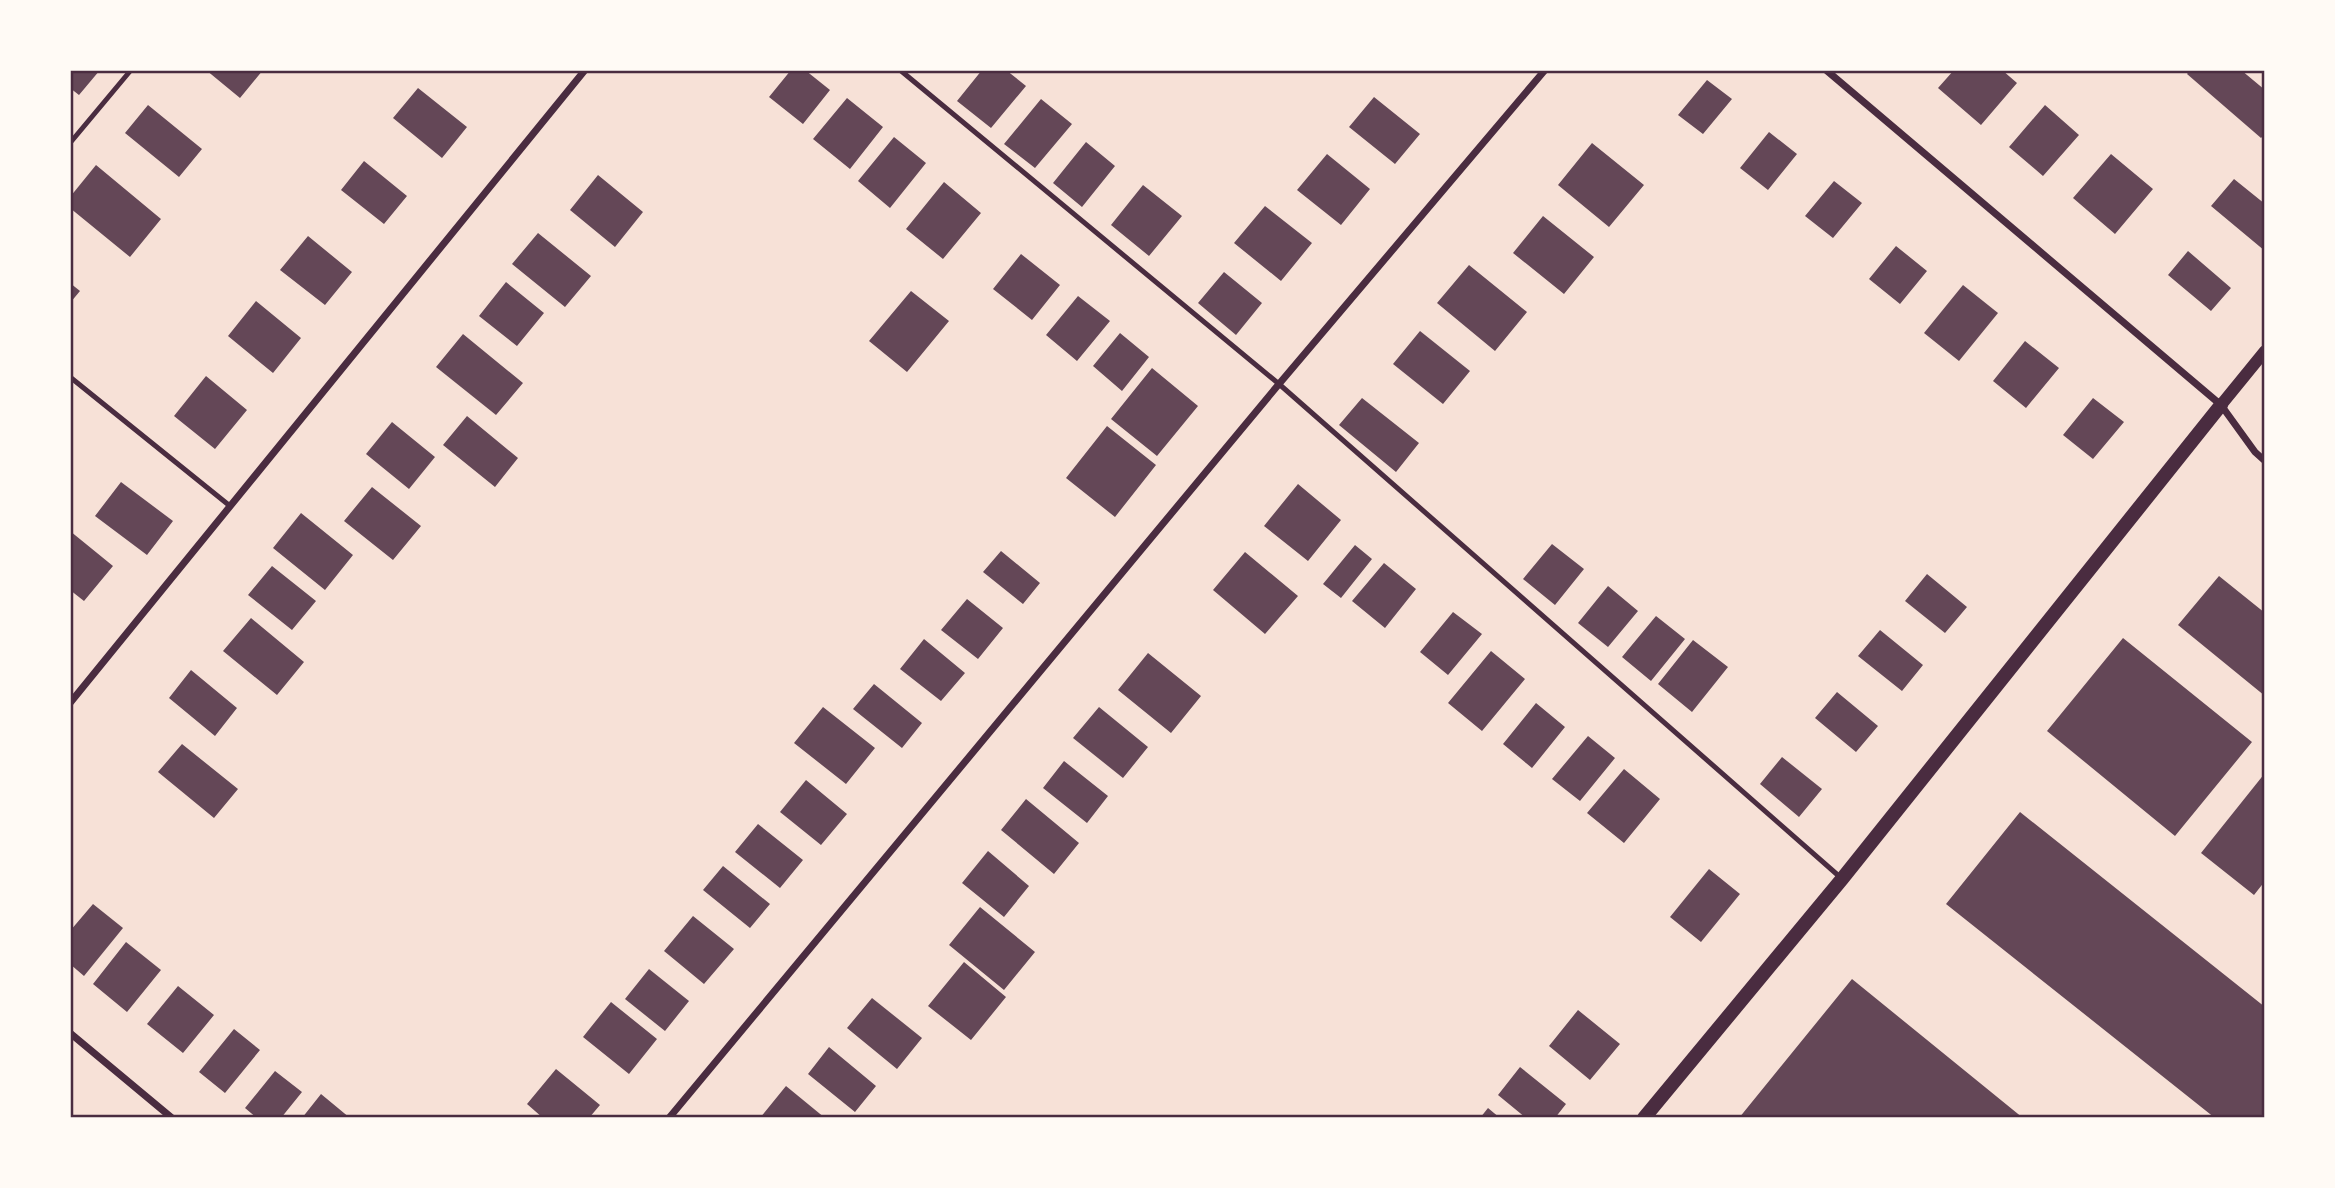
<svg xmlns="http://www.w3.org/2000/svg" width="2335" height="1188" viewBox="0 0 2335 1188" font-family="Ubuntu,sans-serif">
	<style>
		.building { fill: #644757 }
		.lines { fill: none; stroke-linecap: round; stroke-linejoin: round }
		.service { stroke: #4a2c40; stroke-width: 5 }
		.minor { stroke: #4a2c40; stroke-width: 7 }
		.tertiary { stroke: #4a2c40; stroke-width: 12 }
		.secondary { stroke: #4a2c40; stroke-width: 14 }
		.neatline { fill: none; stroke: #4a2c40; stroke-width: 2.5 }
	</style>
	<rect width="100%" height="100%" fill="#f7e1d7"/>
	<path class="building" d="M70 70H100L79 95 70 88Z
		M206 70H263L240 98Z
		M791 70H805L830 90 803 124 769 97Z
		M982 70H1006L1026 86 991 128 957 101Z
		M1954 70H2002L2017 83 1981 125 1938 88Z
		M2190 70H2241L2265 90V134L2261 138 2187 74Z
		M1707 80 1732 99 1703 134 1678 115Z
		M418 88 467 127 442 158 393 118Z
		M1374 97 1420 134 1395 164 1349 127Z
		M847 98 883 127 850 169 813 139Z
		M1041 99 1072 124 1035 168 1004 144Z
		M148 105 202 149 179 177 125 133Z
		M2045 105 2079 135 2043 176 2009 147Z
		M1769 132 1797 154 1768 190 1740 168Z
		M894 137 926 163 890 208 858 181Z
		M1086 142 1115 166 1082 207 1053 183Z
		M1592 143 1644 185 1609 227 1558 185Z
		M1327 154 1370 189 1341 225 1297 190Z
		M2111 154 2153 189 2115 234 2073 198Z
		M364 161 407 196 384 224 341 190Z
		M96 165 161 219 130 257 70 208V197Z
		M598 175 643 212 615 247 570 210Z
		M2234 179 2265 204V251L2211 206Z
		M1834 181 1862 203 1833 238 1805 216Z
		M944 182 981 213 943 259 906 229Z
		M1143 185 1182 216 1149 256 1111 225Z
		M1265 206 1312 243 1281 281 1234 243Z
		M1543 216 1594 257 1564 294 1513 253Z
		M538 233 591 276 565 307 512 264Z
		M308 236 352 272 325 305 280 270Z
		M1896 246 1927 271 1900 304 1869 279Z
		M2188 251 2231 288 2211 311 2168 275Z
		M1021 254 1060 285 1032 320 993 289Z
		M1469 265 1527 312 1495 351 1437 303Z
		M1224 272 1262 303 1236 335 1198 303Z
		M506 282 544 313 517 346 479 316Z
		M70 283 80 291 70 303Z
		M1963 285 1998 313 1959 361 1924 333Z
		M911 291 949 321 907 372 869 341Z
		M1078 296 1110 321 1077 361 1046 335Z
		M256 301 301 338 273 373 228 336Z
		M1420 331 1470 371 1443 404 1393 364Z
		M1120 333 1149 357 1122 391 1093 366Z
		M463 334 523 383 496 415 436 367Z
		M2025 341 2059 368 2026 408 1993 381Z
		M1152 368 1198 406 1157 456 1111 419Z
		M206 376 247 410 215 449 174 416Z
		M1362 398 1419 443 1396 472 1339 425Z
		M2093 398 2124 422 2093 459 2063 435Z
		M467 416 518 458 495 487 443 445Z
		M392 422 435 457 409 489 366 454Z
		M1107 426 1156 465 1115 517 1066 478Z
		M121 482 173 521 147 555 95 516Z
		M1298 484 1341 520 1308 561 1264 526Z
		M372 487 421 526 393 560 344 521Z
		M301 513 353 555 325 590 273 548Z
		M70 531 113 566 84 601 70 590Z
		M1552 544 1584 569 1555 605 1523 579Z
		M1355 545 1372 559 1341 598 1323 584Z
		M1001 551 1040 583 1023 604 983 572Z
		M1245 552 1298 596 1265 634 1213 590Z
		M1384 563 1416 589 1385 628 1352 601Z
		M272 566 316 601 292 630 248 595Z
		M1927 574 1967 607 1945 633 1905 601Z
		M2219 576 2265 613V696L2178 625Z
		M1608 586 1638 611 1608 647 1578 623Z
		M967 599 1003 628 978 659 941 630Z
		M1453 612 1482 634 1448 675 1420 652Z
		M1656 616 1685 639 1651 681 1622 657Z
		M251 618 304 662 277 695 223 651Z
		M1880 630 1923 665 1902 691 1858 656Z
		M2123 638 2252 742 2175 836 2047 731Z
		M924 639 965 673 941 701 900 669Z
		M1693 640 1728 667 1692 712 1658 684Z
		M1491 651 1525 679 1482 731 1448 703Z
		M1148 653 1201 696 1171 733 1118 690Z
		M191 670 237 708 215 736 169 698Z
		M874 684 922 723 902 748 853 709Z
		M1837 692 1878 726 1856 752 1815 718Z
		M1536 703 1565 727 1532 768 1503 744Z
		M823 707 875 748 846 784 794 743Z
		M1099 707 1148 747 1123 778 1073 738Z
		M1588 736 1615 758 1580 801 1552 779Z
		M182 744 238 789 214 818 158 772Z
		M1782 757 1822 789 1799 817 1760 784Z
		M1064 761 1108 796 1087 823 1043 788Z
		M1624 769 1660 799 1624 843 1587 813Z
		M2265 773V881L2254 895 2201 853Z
		M806 780 847 814 821 845 780 812Z
		M1026 799 1079 843 1054 874 1001 830Z
		M2020 812 2265 1007V1118H2215L1946 904Z
		M758 824 803 860 780 888 735 852Z
		M988 851 1029 886 1004 917 962 883Z
		M723 866 770 904 750 928 703 890Z
		M1709 869 1740 894 1701 942 1670 917Z
		M93 904 123 928 84 976 70 964V931Z
		M980 907 1035 952 1004 990 949 945Z
		M693 916 734 949 704 984 664 951Z
		M126 942 161 970 127 1012 93 984Z
		M964 962 1006 997 971 1040 928 1006Z
		M649 969 689 1001 665 1031 625 999Z
		M1852 979 2023 1118H1739Z
		M178 986 214 1015 183 1053 147 1024Z
		M872 998 922 1038 897 1069 847 1028Z
		M611 1002 657 1039 629 1074 583 1037Z
		M1578 1010 1620 1044 1590 1080 1549 1046Z
		M234 1029 260 1050 225 1093 199 1072Z
		M829 1047 876 1086 855 1112 808 1074Z
		M1520 1067 1566 1104 1555 1118H1526L1498 1095Z
		M556 1069 600 1105 589 1118H543L527 1104Z
		M275 1071 302 1092 281 1118H257L245 1108Z
		M786 1086 825 1118H760Z
		M321 1094 350 1118H302Z
		M1488 1108 1500 1118H1480Z"/>
	<g class="lines">
		<path class="service" d="M900 70 1279 384 1840 877
			M70 143 131 70
			M70 377 230 506"/>
		<path class="minor" d="M1826 70 2221 405 2255 452 2265 461
			M70 703 585 70
			M70 1033 172 1118
			M669 1118 1279 384 1545 70"/>
		<path class="tertiary" d="M2221 405 2265 351"/>
		<path class="secondary" d="M1644 1118 1842 879 2221 405"/>
	</g>
	<rect width="2335" height="1188" fill="none" stroke="#fffaf5" stroke-width="144"/>
	<rect x="72" y="72" width="2191" height="1044" class="neatline"/>
</svg>
